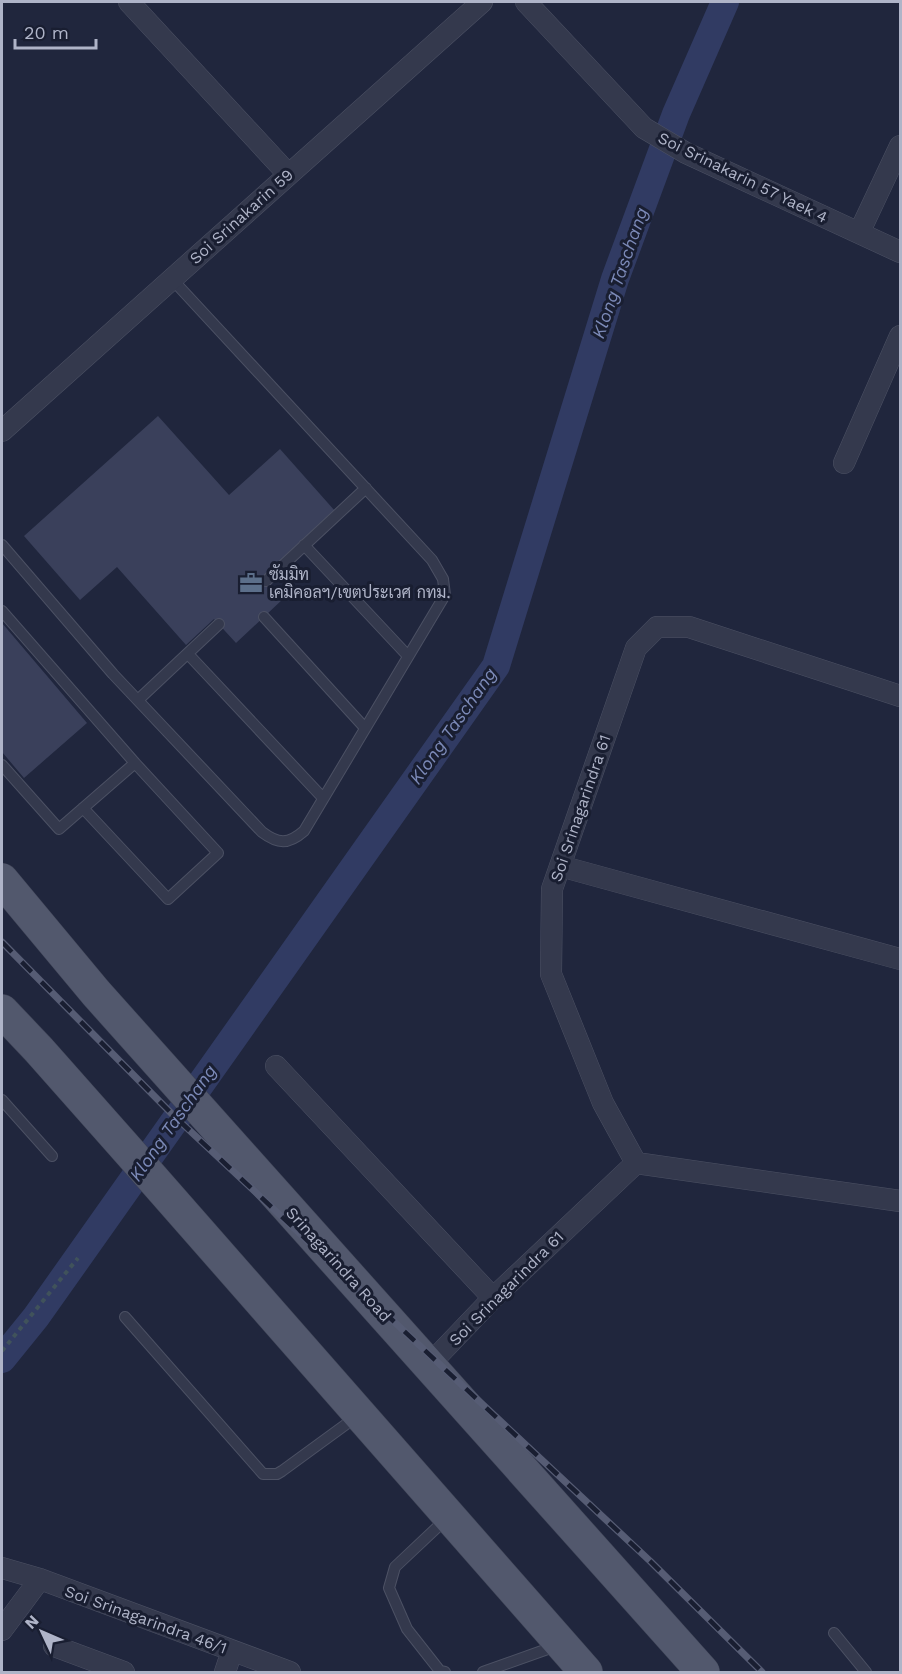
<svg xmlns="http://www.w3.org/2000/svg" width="902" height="1674" viewBox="0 0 902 1674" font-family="'Work Sans',Sarabun,sans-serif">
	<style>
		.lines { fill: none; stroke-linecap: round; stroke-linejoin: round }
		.canal { stroke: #313b63; stroke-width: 28 }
		.building { fill: #3a405b }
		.service-casing { stroke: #4c5164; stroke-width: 12 }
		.minor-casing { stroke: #4c5164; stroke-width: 22 }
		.primary-casing { stroke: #3d4255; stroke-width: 34 }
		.path { stroke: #40525b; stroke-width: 4; stroke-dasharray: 4.5 4.5; stroke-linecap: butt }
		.service { stroke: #34394d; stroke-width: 10 }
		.minor { stroke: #34394d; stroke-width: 21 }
		.primary { stroke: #52586d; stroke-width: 33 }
		.rail-casing { stroke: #565c74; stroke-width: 7 }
		.rail { stroke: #191e31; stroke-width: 4.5; stroke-dasharray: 14; stroke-linecap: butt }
		.labels { text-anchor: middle; stroke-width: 6; stroke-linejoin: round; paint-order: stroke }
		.street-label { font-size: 16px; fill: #afb4c8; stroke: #191e31 }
		.poi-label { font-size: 16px; fill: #afb4c8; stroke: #191e31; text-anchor: start }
		.water-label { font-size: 18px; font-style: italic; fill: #7c8ab8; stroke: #191e31 }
	</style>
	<rect width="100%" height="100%" fill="#20263d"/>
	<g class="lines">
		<path class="canal" d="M2 1359 36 1317 496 666 615 279 676 114 725 2"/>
	</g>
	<path class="building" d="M158 416 229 495 280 449 335 511 262 577 283 599 236 643 214 619 186 645 117 567 80 600 24 536Z
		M2 623 87 723 24 778 2 752Z"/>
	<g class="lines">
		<g class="service-casing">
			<path id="service" d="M2 545 113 674 262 832C278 844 288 845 304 831L445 595 443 579 432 560 171 278
				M304 545 408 656
				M266 581 366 488
				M2 611 135 763 59 829 2 765
				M264 617 365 728
				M188 654 323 798
				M138 700 219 624
				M83 808 168 899 218 853 135 763
				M2 1100 52 1156
				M125 1317 263 1474H277L282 1471 356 1417
				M834 1633 866 1672
				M445 1672 440 1671 407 1629 389 1588 395 1567 446 1519
				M483 1672 556 1646"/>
		</g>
		<g class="minor-casing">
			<path id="minor" d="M129 2 288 174
				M526 2 644 128 686 153 900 252
				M859 233 900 146
				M2 431 482 2
				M844 463 900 336
				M560 866 900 959
				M276 1066 493 1298
				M636 1163 603 1103 551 974 552 889 636 648 657 627H689L900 696
				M429 1365 493 1298 636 1163 900 1201
				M2 1568 40 1579 290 1672
				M2 1630 40 1579
				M54 1646 124 1672
				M225 1672 232 1651"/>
		</g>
		<g class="primary-casing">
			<path id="primary" d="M2 880 96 993 703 1672
				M2 1011 39 1050 132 1155 586 1672"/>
		</g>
		<path class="path" d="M2 1351 78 1258"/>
		<use href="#service" class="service"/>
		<use href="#minor" class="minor"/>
		<use href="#primary" class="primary"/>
		<g class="rail-casing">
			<path id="rail" d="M2 942 172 1114 650 1561 762 1672"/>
		</g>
		<use href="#rail" class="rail"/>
	</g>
	<defs>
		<g id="office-bare" transform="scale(1.8)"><path d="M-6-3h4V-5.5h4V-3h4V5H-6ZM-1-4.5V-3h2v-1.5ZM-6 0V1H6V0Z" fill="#5c6f8a" stroke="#191e31" stroke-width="2.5" paint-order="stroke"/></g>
	</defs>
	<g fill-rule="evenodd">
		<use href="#office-bare" x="251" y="583"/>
	</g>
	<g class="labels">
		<g class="street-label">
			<text transform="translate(743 177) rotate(26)" y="6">Soi Srinakarin 57 Yaek 4</text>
			<text transform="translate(241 216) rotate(-42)" y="6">Soi Srinakarin 59</text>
			<text transform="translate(580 808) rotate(-71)" y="6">Soi Srinagarindra 61</text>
			<text transform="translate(339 1264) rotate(48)" y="6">Srinagarindra Road</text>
			<text transform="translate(506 1288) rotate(-45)" y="6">Soi Srinagarindra 61</text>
			<text transform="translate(146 1619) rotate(20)" y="6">Soi Srinagarindra 46/1</text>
		</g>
		<g class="poi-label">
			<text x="269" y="580">ซัมมิท<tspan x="269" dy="18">เคมิคอลฯ/เขตประเวศ กทม.</tspan></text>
		</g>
		<g class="water-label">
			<text transform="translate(620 273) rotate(-71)" y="6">Klong Taschang</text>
			<text transform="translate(453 726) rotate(-55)" y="6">Klong Taschang</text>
			<text transform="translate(173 1123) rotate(-55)" y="6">Klong Taschang</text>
		</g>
	</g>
	<rect width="902" height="1674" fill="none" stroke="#afb4c8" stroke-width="6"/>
	<g transform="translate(42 1632) rotate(314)" stroke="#191e31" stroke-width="4.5" paint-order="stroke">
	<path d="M0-4.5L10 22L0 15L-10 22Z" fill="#afb4c8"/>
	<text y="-9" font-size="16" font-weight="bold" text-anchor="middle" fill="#afb4c8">N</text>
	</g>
	<path d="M15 39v9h81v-9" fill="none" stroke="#afb4c8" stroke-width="3"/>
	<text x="24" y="39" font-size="18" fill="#afb4c8" stroke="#191e31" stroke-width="4.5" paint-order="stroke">20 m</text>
</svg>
